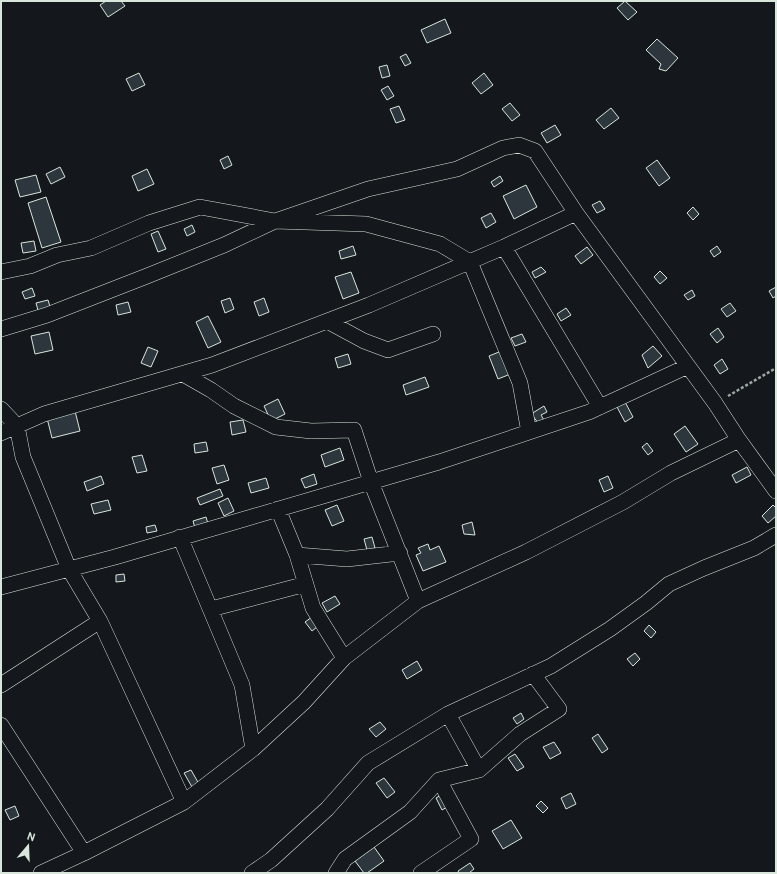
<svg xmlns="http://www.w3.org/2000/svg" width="777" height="874" viewBox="0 0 777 874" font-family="Cabin,sans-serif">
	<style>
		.building { fill: #2c363c; stroke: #d8e6dc }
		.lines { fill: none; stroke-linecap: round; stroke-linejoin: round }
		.minor-casing { stroke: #d8e6dc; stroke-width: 16 }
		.path { stroke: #9da8a2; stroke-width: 2.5; stroke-dasharray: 3 2; stroke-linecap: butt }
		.minor { stroke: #14181c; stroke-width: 15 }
	</style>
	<rect width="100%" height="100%" fill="#14181c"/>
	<path class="building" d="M106 1H121L125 6 108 17 100 5Z
		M625 1 637 12 628 20 617 8Z
		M445 19 451 33 427 43 421 30Z
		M657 39 678 58 666 71 659 69 661 64 646 50Z
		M406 54 411 63 405 66 400 57Z
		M387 65 390 76 382 78 379 67Z
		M139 73 145 85 132 91 126 79Z
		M484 73 493 85 481 94 472 83Z
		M388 86 394 96 387 100 381 90Z
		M510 103 520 115 512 121 502 109Z
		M399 106 405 120 396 123 390 109Z
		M611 108 619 118 604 129 596 120Z
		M555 125 561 135 547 143 541 133Z
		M228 156 232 165 224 169 220 160Z
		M657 160 670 178 659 186 646 168Z
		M60 167 65 177 51 184 46 174Z
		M147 169 154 184 138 191 132 176Z
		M36 175 41 192 20 197 15 180Z
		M500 176 503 181 494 187 491 182Z
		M526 185 537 207 514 219 503 196Z
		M46 197 61 242 42 248 28 203Z
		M600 201 605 209 597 213 592 205Z
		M693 207 699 214 693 220 687 213Z
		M491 213 496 222 486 228 481 218Z
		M192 225 195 232 187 236 184 229Z
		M158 231 166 249 158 252 151 234Z
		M34 241 36 251 23 253 21 243Z
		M353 246 356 255 341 259 339 251Z
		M717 246 721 252 714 257 710 251Z
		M587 247 593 255 581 264 575 256Z
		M541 267 546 272 535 278 532 272Z
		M660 271 667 278 660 284 654 277Z
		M351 272 359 293 343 299 335 277Z
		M776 287V296L773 298 769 291Z
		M32 288 35 296 25 299 22 292Z
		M692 290 695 296 688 300 684 295Z
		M230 298 234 309 225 313 221 301Z
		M264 298 269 312 259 316 254 302Z
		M48 300 51 310 39 314 36 303Z
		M128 302 131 312 118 315 116 305Z
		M730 303 736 311 727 317 721 309Z
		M566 308 571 315 561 321 557 314Z
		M208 316 221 342 208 348 196 322Z
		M718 328 724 337 717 343 710 334Z
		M49 332 53 350 35 354 31 336Z
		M522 334 526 342 515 346 511 338Z
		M653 346 662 356 648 368 642 355Z
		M148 347 158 351 151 367 141 363Z
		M504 350 513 373 498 379 489 356Z
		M348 354 351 364 338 368 335 358Z
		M722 359 728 369 720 374 714 365Z
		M425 377 429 387 406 395 403 385Z
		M278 399 285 414 271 421 264 406Z
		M625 402 633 417 625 422 617 407Z
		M544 406 547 412 541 415 545 422 540 425 531 414Z
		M75 411 80 431 52 438 47 418Z
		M243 420 246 432 232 435 230 422Z
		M685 426 698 444 686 452 674 434Z
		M206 442 208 451 195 453 194 444Z
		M647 443 653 451 648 455 642 447Z
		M340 448 344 460 325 467 321 455Z
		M142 455 147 471 137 473 132 457Z
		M224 465 229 480 217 484 212 468Z
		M747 467 751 475 736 483 732 475Z
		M314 474 317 484 305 488 301 479Z
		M101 476 104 484 87 491 84 482Z
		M608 476 613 488 604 492 599 480Z
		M266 478 269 488 251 493 248 483Z
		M220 489 223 496 200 505 197 498Z
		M228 498 234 511 224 516 218 503Z
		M108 500 111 510 94 514 91 504Z
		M337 505 344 521 332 526 325 510Z
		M773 505 776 508V516L768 523 762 516Z
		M206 517 208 524 195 528 193 521Z
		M472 522 475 535 464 534 462 525Z
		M155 525 157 531 147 533 146 527Z
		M372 537 375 548 367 550 364 539Z
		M428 544 430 550 439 546 446 562 423 571 416 555 421 553 418 548Z
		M124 574 125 581 116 582V575Z
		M335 596 340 604 327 612 322 603Z
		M312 617 318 626 312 631 305 622Z
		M649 625 656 632 651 638 644 631Z
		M635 653 640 659 633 666 627 659Z
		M417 661 422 670 407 679 402 670Z
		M521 713 524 719 517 724 513 718Z
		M380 722 386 729 376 737 369 729Z
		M598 734 608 749 602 753 592 738Z
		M554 742 561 753 550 759 543 747Z
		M515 754 524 767 517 771 508 758Z
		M191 770 199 784 192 787 184 773Z
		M384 778 395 792 387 798 376 783Z
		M571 793 576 804 566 809 561 798Z
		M441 795 447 807 442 810 436 798Z
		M541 801 548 808 543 813 536 806Z
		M15 806 19 816 10 820 5 810Z
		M511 820 522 838 503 849 492 831Z
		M374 847 384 861 367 873H364L355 861Z
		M470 863 474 869 469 873H459L458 871Z"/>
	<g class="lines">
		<g class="minor-casing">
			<path id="minor" d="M504 247 600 407
				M1 272 30 266 57 255 91 248 149 223 200 207 275 221 366 224 440 244 470 262 520 383 528 427 531 431
				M327 321 364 341 388 350 433 334
				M1 329 47 315 147 276 224 245 275 221 368 189 457 169 503 148 519 145 535 151 576 213 715 403 739 440 776 491
				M183 374 211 390 234 406 276 427 311 431 354 430 371 482 418 601
				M1 409 17 426 23 457 69 569 100 621 184 802
				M1 433 44 414 212 365 369 305 504 247 576 213
				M278 509 297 555 313 608 344 658
				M180 537 242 685 253 749
				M297 555 347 559 400 553
				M1 587 115 557 439 462 589 412 688 366
				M211 609 306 584
				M1 685 100 621
				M448 714 479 770
				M1 725 84 853
				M41 873 84 853 184 802 253 749 304 702 344 658 418 601 526 552 623 502 671 473 739 440
				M252 873 271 860 327 809 368 763 448 714 551 666 610 629 646 603 669 584 704 568 754 548 776 535
				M336 873 345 859 410 812 439 780 479 770 520 734 559 709 533 674
				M421 873 471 839 439 780"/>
		</g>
		<path class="path" d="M728 396 776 368"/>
		<use href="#minor" class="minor"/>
	</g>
	<rect width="777" height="874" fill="none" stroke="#d8e6dc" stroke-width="4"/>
	<g transform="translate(28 846) rotate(19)" stroke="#14181c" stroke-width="3" paint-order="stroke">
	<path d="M0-3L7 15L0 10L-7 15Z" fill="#d8e6dc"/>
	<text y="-6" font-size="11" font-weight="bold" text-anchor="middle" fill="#d8e6dc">N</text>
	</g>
</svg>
